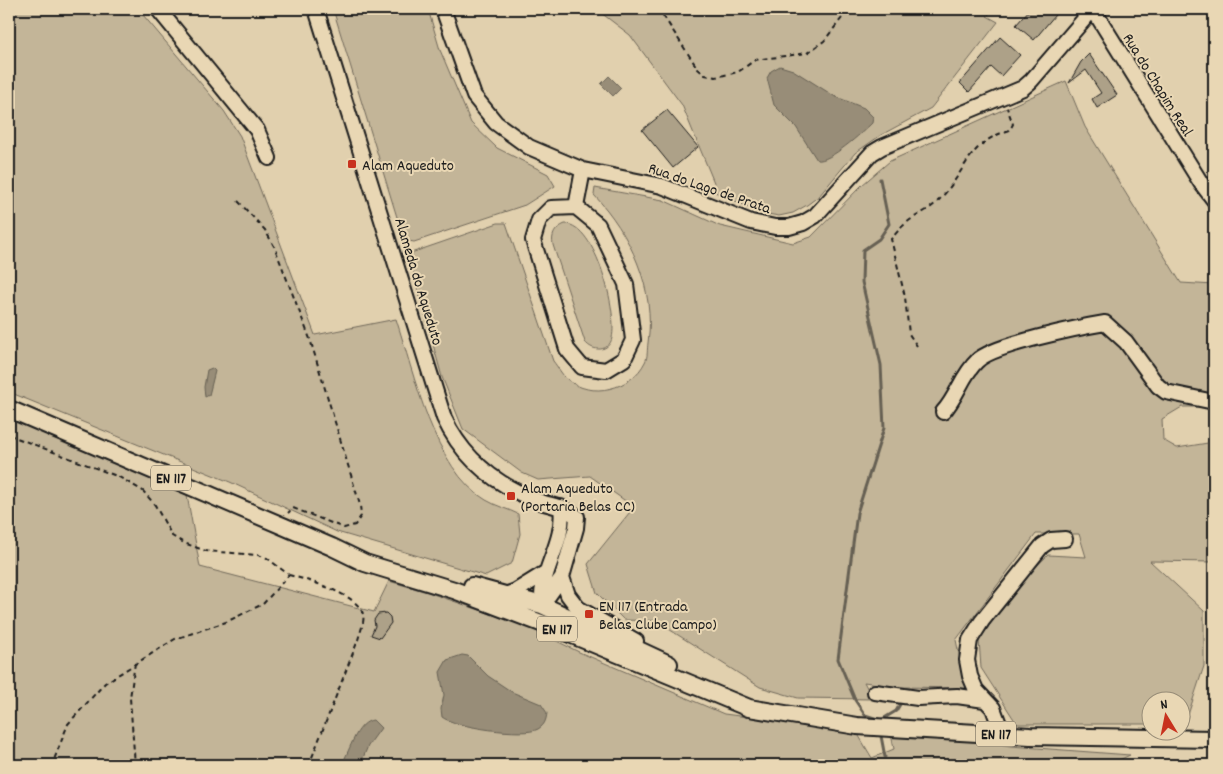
<svg xmlns="http://www.w3.org/2000/svg" width="1223" height="774" viewBox="0 0 1223 774" font-family="Dekko,sans-serif">
	<style>
		.green { fill: #c3b598; stroke: #70685a }
		.water { fill: #988d78; stroke: #666053 }
		.lines { fill: none; stroke-linecap: round; stroke-linejoin: round }
		.stream { stroke: #666053; stroke-width: 3 }
		.building { fill: #ada188; stroke: #1c1c1c }
		.minor-casing { stroke: #1c1c1c; stroke-width: 18 }
		.major-casing { stroke: #1c1c1c; stroke-width: 20 }
		.path { stroke: #1c1c1c; stroke-width: 2; stroke-dasharray: 5 4; stroke-linecap: butt }
		.minor { stroke: #e9d7b4; stroke-width: 14 }
		.major { stroke: #e9d7b4; stroke-width: 16 }
		.poi-dot { fill: #c8321e; stroke: #e9d7b4; stroke-width: 2 }
		.labels { text-anchor: middle; stroke-width: 4; stroke-linejoin: round; paint-order: stroke }
		.shield { fill: #e9d7b4; stroke: #5a544a; stroke-width: 1 }
		.shield-label { font-size: 15px; font-weight: bold; fill: #1c1c1c }
		.street-label { font-size: 16px; fill: #1c1c1c; stroke: #e9d7b4 }
		.poi-label { font-size: 16px; fill: #1c1c1c; stroke: #e9d7b4; text-anchor: start }
	</style>
	<rect width="100%" height="100%" fill="#e1d0ae"/>
	<filter id="ink" filterUnits="userSpaceOnUse"><feTurbulence type="fractalNoise" baseFrequency=".02" numOctaves="2"/><feDisplacementMap in="SourceGraphic" scale="10" xChannelSelector="R" yChannelSelector="G"/><feConvolveMatrix kernelMatrix="1 2 1 2 8 2 1 2 1" color-interpolation-filters="sRGB"/></filter>
	<g filter="url(#ink)">
		<path class="green" d="M9 9H138L224 111 240 136 315 335 396 319C414 373 434 470 486 500 496 506 508 509 518 514L520 534 512 563 486 576 337 532 230 482 9 392Z
			M333 9H428L440 50 471 123 497 148 548 174 555 186 525 205 414 242 404 240Z
			M596 9H994L987 16 998 22 931 108 881 135 855 153 819 196 807 205 793 213 779 216 762 213 715 192V185L682 105 630 35Z
			M1066 81 1085 127 1181 283 1214 285V407H1182L1162 419 1163 440 1177 448 1214 442V562L1150 561 1204 611V666L1185 724H1181L1180 702H1150V724H1017L981 668 979 640 1020 582 1048 555 1086 557 1079 534H1036L956 640 966 688 899 687 864 682 873 699 798 698 760 687 656 621 624 620 597 593 588 564 634 507 590 476 538 480 522 473 463 429 442 377 408 254 498 223H506L553 361C558 367 562 375 567 379 591 400 632 389 645 362 648 357 647 349 648 343 656 289 630 233 594 195L595 188 663 200 720 226 793 243 811 237 862 185 890 161Z
			M565 224C596 224 618 313 612 338 609 352 593 352 585 342L553 245C551 235 555 228 565 224Z
			M9 418 187 495 200 567 374 612 389 581 427 592 526 626 579 652 724 714 856 731 872 758 894 749 891 734 983 741 1010 746 1130 755 1109 765H9Z"/>
		<path class="water" d="M780 66 793 70 834 96 864 108 873 117 872 123C863 132 829 163 817 160L796 127 774 105 767 78 771 71Z
			M609 76 621 88 613 96 601 84Z
			M212 368 215 371 209 395 205 397 204 387 207 370Z
			M462 655 468 656 488 676 512 692 541 704 547 713C546 720 545 725 538 729 525 737 454 727 442 717L441 709 444 695 440 672 447 660Z
			M373 720 381 728 368 746 360 765H347L345 758C351 746 358 722 373 720Z"/>
		<g class="lines">
			<path class="stream" d="M880 179 889 224 879 239 863 250 862 282 881 365 884 428 857 513 838 659 855 700 865 715 881 720 896 711 902 701
				M881 736 885 757
				M886 762V765"/>
		</g>
		<path class="building" d="M1030 9H1048L1055 15 1034 40 1016 25Z
			M1000 37 1020 55 1001 76 991 67 969 92 960 83Z
			M1089 54 1117 95 1097 108 1092 99 1101 93 1086 70 1069 83 1081 62Z
			M667 110 698 147 673 168 642 130Z
			M386 613 390 617 391 623 380 638 371 635 375 626 374 620 378 614Z"/>
		<g class="lines">
			<g class="minor-casing">
				<path id="minor" d="M158 9 257 130 269 158
					M316 9 444 418C463 459 496 485 538 501 552 506 565 507 577 517L576 528 562 577 542 605
					M443 9 474 96 496 123 529 147 583 170 662 186 751 222 775 227H789L803 223 815 216 872 153 882 147 1023 88 1031 81 1093 9
					M1093 9 1201 183 1214 200
					M576 207 598 225 626 284 633 340 624 359 606 370 582 367 567 349 533 240 539 220 551 208 576 207 583 170
					M943 412C957 397 962 375 977 361 992 345 1081 327 1105 323L1126 342 1158 386 1166 392 1214 402
					M562 577 568 595 578 608 636 641
					M505 595 516 591 545 573
					M542 605C539 570 566 543 561 507
					M875 692 918 698 957 696 985 700
					M1003 735 993 708 976 690 970 676 967 660 970 640 982 621 1042 546 1051 540 1065 539"/>
			</g>
			<g class="major-casing">
				<path id="major" d="M9 409 332 547 365 563 454 590 570 634 749 708 857 726 1030 736 1214 739
					M472 586 542 605 669 664"/>
			</g>
			<path class="path" d="M657 9 664 17 698 69 705 75 716 77 738 72 755 60 807 53 824 41 849 9
				M238 201 265 230 274 246 310 339 360 505 361 516 355 525 344 528 293 508 288 513
				M917 346 909 334 905 297 891 239C895 235 899 229 904 225 914 215 929 211 938 201 967 172 966 143 1010 130L1013 124 1007 108
				M9 435 119 477 143 491 155 505 172 536 184 543 206 551 258 555 267 558 289 575 263 604 226 622 175 639 105 683 68 724 52 765
				M289 575C307 580 358 594 363 614 365 622 360 632 358 640L309 765
				M135 663 130 698 135 765"/>
			<use href="#minor" class="minor"/>
			<use href="#major" class="major"/>
		</g>
	</g>
	<g class="poi-dot">
		<rect x="347" y="159" width="10" height="10" rx="2.5"/>
		<rect x="506" y="491" width="10" height="10" rx="2.5"/>
		<rect x="584" y="609" width="10" height="10" rx="2.5"/>
	</g>
	<g class="labels">
		<g class="shield">
			<rect x="151" y="465.5" width="40" height="25" rx="4"/>
			<rect x="537" y="616.5" width="40" height="25" rx="4"/>
			<rect x="976" y="721.5" width="40" height="25" rx="4"/>
		</g>
		<g class="shield-label">
			<text x="171" y="483">EN 117</text>
			<text x="557" y="634">EN 117</text>
			<text x="996" y="739">EN 117</text>
		</g>
		<g class="street-label">
			<text transform="translate(1159 84) rotate(58)" y="6">Rua do Chapim Real</text>
			<text transform="translate(710 187) rotate(19)" y="6">Rua do Lago de Prata</text>
			<text transform="translate(420 281) rotate(73)" y="6">Alameda do Aqueduto</text>
		</g>
		<g class="poi-label">
			<text x="362" y="170">Alam Aqueduto</text>
			<text x="521" y="493">Alam Aqueduto<tspan x="521" dy="18">(Portaria Belas CC)</tspan></text>
			<text x="599" y="611">EN 117 (Entrada<tspan x="599" dy="18">Belas Clube Campo)</tspan></text>
		</g>
	</g>
	<rect width="1223" height="774" fill="none" stroke="#e9d7b4" stroke-width="30"/>
	<rect x="15" y="15" width="1193" height="744" fill="none" stroke="#1c1c1c" stroke-width="2" filter="url(#ink)"/>
	<g transform="translate(1166 716) rotate(350)"><circle r="24" fill="#e9d7b4" stroke="#978c77"/>
	<path d="M0-4L9 19L0 12L-9 19Z" fill="#c8321e"/>
	<text y="-8" font-size="14" font-weight="bold" text-anchor="middle" fill="#1c1c1c">N</text>
	</g>
</svg>
